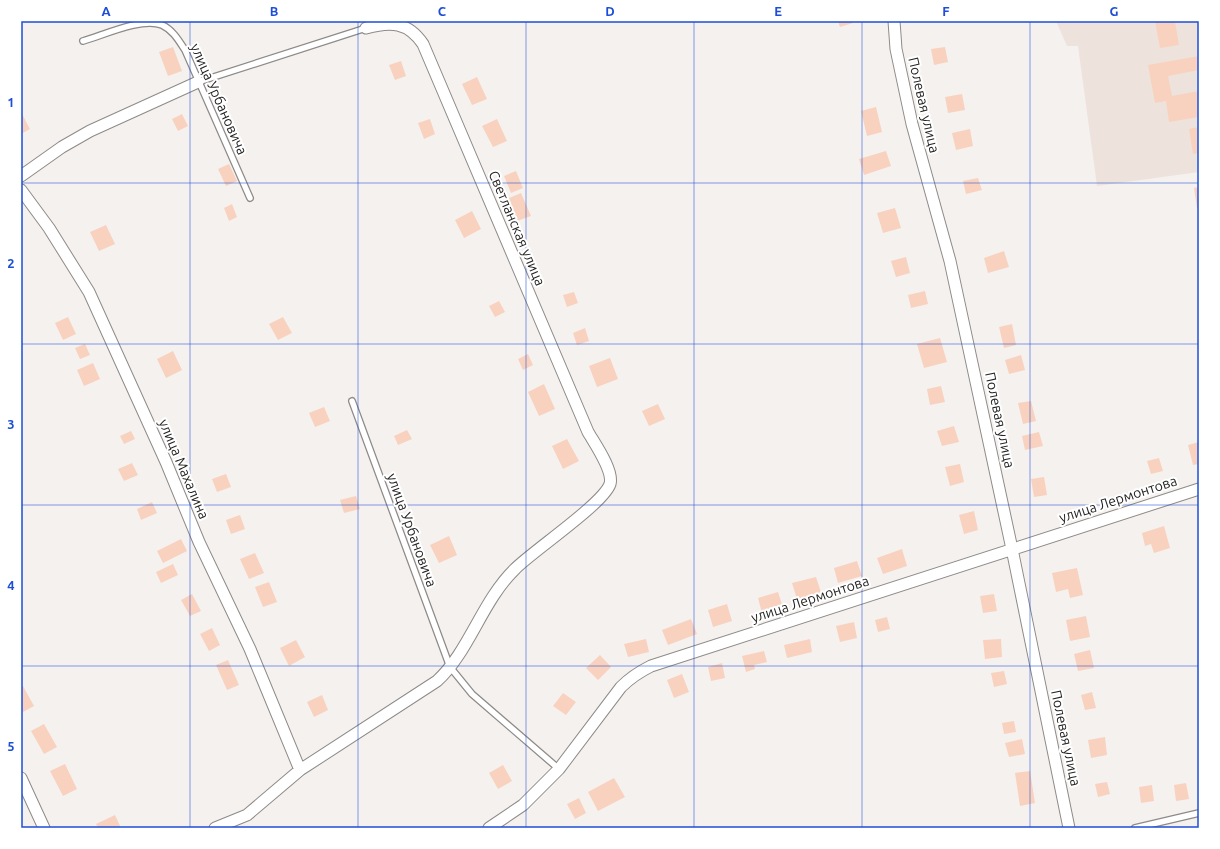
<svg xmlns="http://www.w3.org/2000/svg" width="1220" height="849" viewBox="0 0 1220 849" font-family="Ubuntu,sans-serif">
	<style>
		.built { fill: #eee2dc }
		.building { fill: #f8d2bf }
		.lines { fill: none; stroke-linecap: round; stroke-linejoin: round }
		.service-casing { stroke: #8e8a88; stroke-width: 8 }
		.minor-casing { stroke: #8e8a88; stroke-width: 13 }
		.service { stroke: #fff; stroke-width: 5.5 }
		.minor { stroke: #fff; stroke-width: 11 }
		.grid { fill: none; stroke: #1d4ed8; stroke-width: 1; stroke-opacity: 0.55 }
		.labels { text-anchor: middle; stroke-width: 4; stroke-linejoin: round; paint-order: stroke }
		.street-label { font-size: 14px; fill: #252423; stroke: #fff }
		.neatline { fill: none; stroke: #1d4ed8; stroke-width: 1.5 }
		.grid-label { font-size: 13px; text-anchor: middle; font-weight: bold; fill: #1d4ed8 }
	</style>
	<rect width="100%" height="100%" fill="#f5f1ef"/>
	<path class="built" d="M1056 21H1199V172L1097 186 1078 46H1067Z"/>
	<path class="building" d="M838 21H853V23L840 27Z
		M1155 21H1175L1179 45 1160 48Z
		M173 47 182 71 168 76 159 52Z
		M945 47 948 62 934 65 931 49Z
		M1199 56V70L1168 76 1172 96 1199 91V117L1169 122 1166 101 1155 103 1148 65Z
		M401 61 406 76 395 80 389 65Z
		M477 77 487 99 472 105 462 84Z
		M962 94 965 110 948 113 945 97Z
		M876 107 882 132 867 136 861 111Z
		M21 112 30 129 21 134Z
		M182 114 188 126 178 131 172 119Z
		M430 119 435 134 424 139 418 123Z
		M497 119 507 141 493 147 482 126Z
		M1199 127V153L1193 154 1189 129Z
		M970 129 973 146 956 150 952 133Z
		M886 151 891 166 864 175 859 159Z
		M229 164 237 181 226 186 218 169Z
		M516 171 523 188 511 193 504 176Z
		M978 178 982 190 966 194 963 181Z
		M1199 187V208H1197L1194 188Z
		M521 193 531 216 517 221 507 199Z
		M232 204 237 217 229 221 224 208Z
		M895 208 901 228 883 233 877 213Z
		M472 211 481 229 464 238 455 220Z
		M106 225 115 244 99 251 90 232Z
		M1004 251 1009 267 988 273 984 258Z
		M906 257 910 273 896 277 891 261Z
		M925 291 928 304 911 308 908 295Z
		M574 292 578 303 567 307 563 295Z
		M499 301 505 312 495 317 489 306Z
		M68 317 76 334 63 340 55 323Z
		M283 317 292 333 278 340 269 324Z
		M1012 324 1016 345 1004 348 999 327Z
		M585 328 589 341 577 345 573 333Z
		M940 338 947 362 924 368 917 344Z
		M85 344 90 355 80 359 75 348Z
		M173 351 182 370 166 378 157 359Z
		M528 354 533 365 523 370 518 359Z
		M1021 355 1025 370 1009 374 1005 360Z
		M610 358 618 379 597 387 589 366Z
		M93 363 100 379 84 386 77 370Z
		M544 384 555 409 539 416 528 392Z
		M941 386 945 402 930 405 927 389Z
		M1031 401 1036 421 1023 424 1018 403Z
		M658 404 665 419 649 426 642 411Z
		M324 407 330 421 315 427 309 413Z
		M954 426 959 442 942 446 937 431Z
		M407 430 412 439 398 445 394 436Z
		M131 431 135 439 124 444 120 436Z
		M1039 432 1043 446 1025 450 1022 436Z
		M567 439 579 461 563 469 552 446Z
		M1199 442V464L1193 465 1188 445Z
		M1159 458 1163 471 1151 474 1147 461Z
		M132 463 138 475 124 481 118 469Z
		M960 464 964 482 950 486 945 467Z
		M226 474 231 487 217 492 212 479Z
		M1044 477 1047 495 1034 497 1031 479Z
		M356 496 360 509 344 513 340 500Z
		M152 502 157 513 141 520 137 509Z
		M974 511 978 530 964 534 959 515Z
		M240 515 245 529 231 534 226 520Z
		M1164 526 1170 548 1154 553 1151 544 1145 546 1142 533Z
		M449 536 457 555 439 563 430 545Z
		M181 539 187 551 163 563 157 551Z
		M902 549 907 566 883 574 877 558Z
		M255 553 264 573 249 579 240 559Z
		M857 561 862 576 838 583 834 568Z
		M173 564 178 575 161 583 156 572Z
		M1077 568 1083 595 1070 598 1068 589 1056 592 1052 573Z
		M816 577 821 592 797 599 792 583Z
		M269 582 277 602 263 607 255 587Z
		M778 592 783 607 762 613 758 598Z
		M192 594 201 611 190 616 181 600Z
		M994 594 997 611 983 613 980 596Z
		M727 604 732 621 713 627 708 610Z
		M1086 616 1090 637 1070 641 1066 620Z
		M887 617 890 629 878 632 875 620Z
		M691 619 697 634 668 645 662 630Z
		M854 622 857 638 840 642 836 626Z
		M212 628 220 645 209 651 200 634Z
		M646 639 649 652 628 657 624 644Z
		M810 639 812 652 787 658 784 645Z
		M1001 639 1002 657 985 659 983 640Z
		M296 640 305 657 289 666 280 648Z
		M1090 650 1094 668 1078 671 1074 654Z
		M764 651 767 662 754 665 755 669 746 672 742 656Z
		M600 655 611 667 598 680 586 668Z
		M228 660 239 685 227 690 216 665Z
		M722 663 725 678 711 681 708 667Z
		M1004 671 1007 684 994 687 991 673Z
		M682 674 689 692 674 698 667 680Z
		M23 686 34 706 23 712 21 708V687Z
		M1092 692 1096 708 1085 710 1081 695Z
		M563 693 576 702 566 715 553 706Z
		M322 695 328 710 314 717 307 702Z
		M1014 721 1016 732 1004 734 1002 723Z
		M44 724 57 747 44 754 31 731Z
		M1105 737 1107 755 1091 758 1088 740Z
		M1022 739 1025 754 1009 757 1005 743Z
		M65 764 77 789 63 796 50 771Z
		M503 765 512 781 498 789 489 773Z
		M1030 771 1035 803 1020 806 1015 773Z
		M614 778 625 797 598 811 588 792Z
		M1107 782 1110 794 1098 797 1095 784Z
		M1186 783 1189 799 1176 801 1174 785Z
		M1152 785 1154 801 1141 803 1139 787Z
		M579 798 586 813 575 819 567 804Z
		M115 815 121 828H98L96 824Z"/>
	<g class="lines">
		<g class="service-casing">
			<path id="service" d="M83 41C104 35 142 17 162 25 173 30 179 41 185 50L250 198
				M198 82 366 28
				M352 401 450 667 472 694 559 769
				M1135 828 1199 813"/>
		</g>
		<g class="minor-casing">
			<path id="minor" d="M894 21 896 49 912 124 950 261 1012 549 1069 828
				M21 176 62 147 90 131 198 82
				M21 190 49 228 89 292 166 462 199 542 250 649 300 770
				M21 778 44 828
				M215 828 247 815 300 770 437 681C469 652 482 601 515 569 534 550 603 504 610 484 614 471 595 444 588 432L423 44C408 22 391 21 366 28
				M489 828 523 805 559 769 621 687C630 678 639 672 651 666L1199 489"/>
		</g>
		<use href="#service" class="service"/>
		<use href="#minor" class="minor"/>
	</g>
	<path class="grid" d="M190 21V828M358 21V828M526 21V828M694 21V828M862 21V828M1030 21V828M21 183H1199M21 344H1199M21 505H1199M21 666H1199"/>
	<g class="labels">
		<g class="street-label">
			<text transform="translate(219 99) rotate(66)" y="5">улица Урбановича</text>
			<text transform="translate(924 105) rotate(77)" y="5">Полевая улица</text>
			<text transform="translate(517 228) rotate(67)" y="5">Светланская улица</text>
			<text transform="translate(1000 420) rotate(78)" y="5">Полевая улица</text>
			<text transform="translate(184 469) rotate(67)" y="5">улица Махалина</text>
			<text transform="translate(1118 499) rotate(-18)" y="5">улица Лермонтова</text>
			<text transform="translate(412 530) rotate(70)" y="5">улица Урбановича</text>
			<text transform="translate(810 599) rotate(-18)" y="5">улица Лермонтова</text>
			<text transform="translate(1066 738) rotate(78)" y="5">Полевая улица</text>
		</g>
	</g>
	<rect width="1220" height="849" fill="none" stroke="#ffffff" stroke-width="44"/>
	<rect x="22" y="22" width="1176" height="805" class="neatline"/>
	<g class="grid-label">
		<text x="106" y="16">A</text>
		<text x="274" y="16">B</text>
		<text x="442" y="16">C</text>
		<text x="610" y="16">D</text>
		<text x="778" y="16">E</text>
		<text x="946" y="16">F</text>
		<text x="1114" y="16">G</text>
		<text x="11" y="107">1</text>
		<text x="11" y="268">2</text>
		<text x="11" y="429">3</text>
		<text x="11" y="590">4</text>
		<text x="11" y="751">5</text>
	</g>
</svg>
